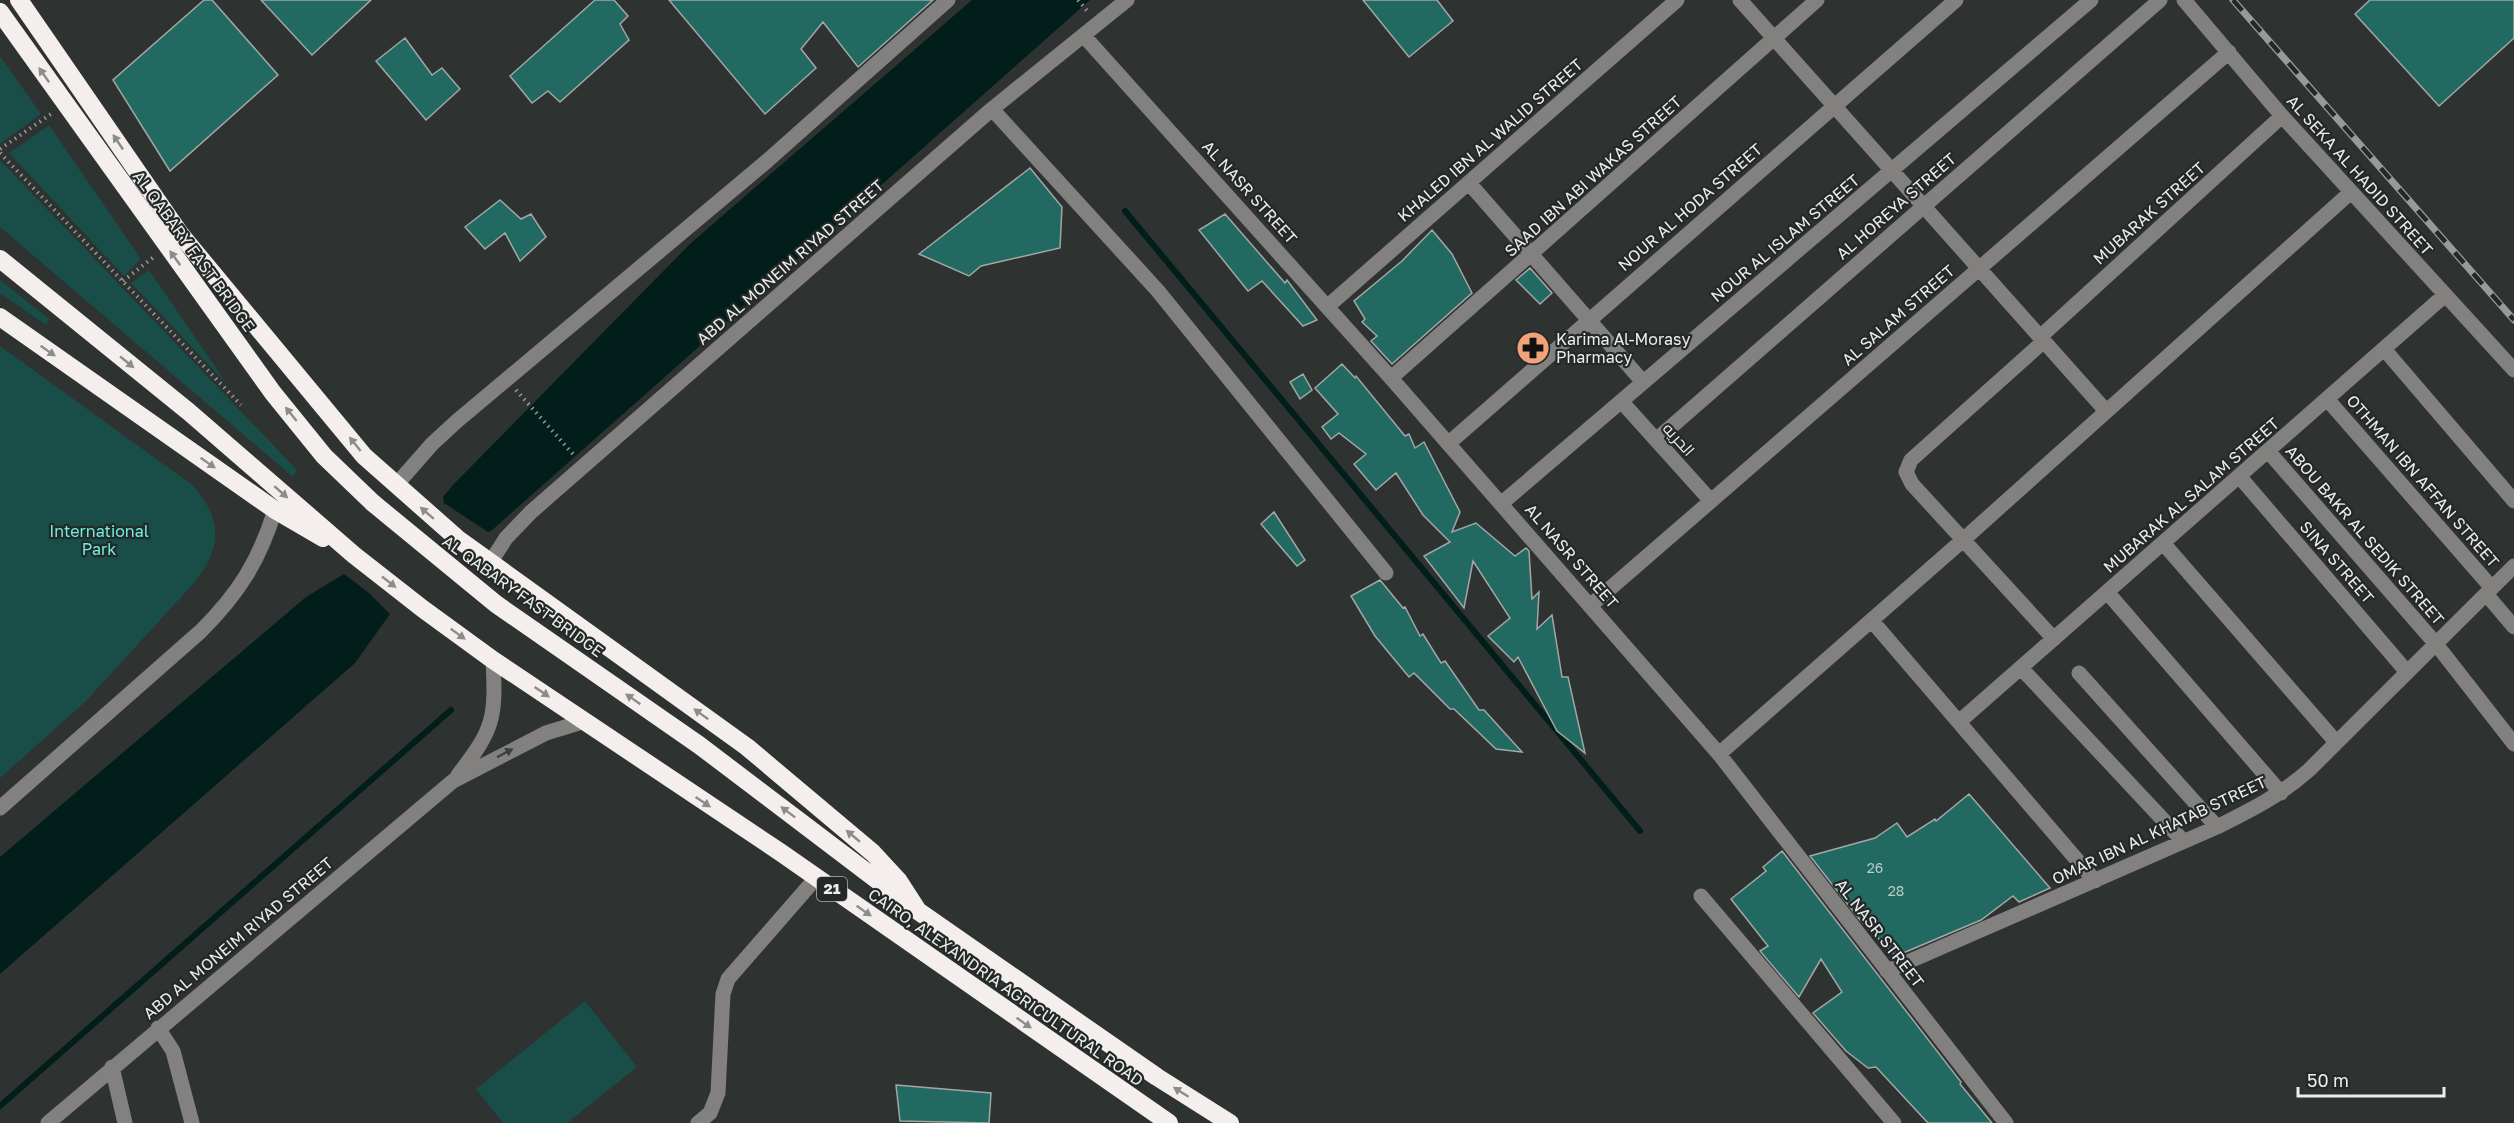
<svg xmlns="http://www.w3.org/2000/svg" width="2514" height="1123" viewBox="0 0 2514 1123" font-family="'Golos Text',Cairo,sans-serif">
	<style>
		.green { fill: #194d47 }
		.water { fill: #011e1a }
		.lines { fill: none; stroke-linecap: round; stroke-linejoin: round }
		.stream { stroke: #011e1a; stroke-width: 6 }
		.building { fill: #226961; stroke: #a2a7a6; stroke-width: 1.5 }
		.path { stroke: #949897; stroke-width: 4; stroke-dasharray: 1.5 4.5; stroke-linecap: butt }
		.minor { stroke: #838180; stroke-width: 15 }
		.highway { stroke: #f4efec; stroke-width: 18 }
		.rail-casing { stroke: #969a99; stroke-width: 7 }
		.rail { stroke: #242928; stroke-width: 4.5; stroke-dasharray: 14; stroke-linecap: butt }
		.highway-bridge { stroke: #f4efec; stroke-width: 18 }
		.oneway { fill: #8c8c8a }
		.oneway2 { fill: #3c3f3e }
		.labels { text-anchor: middle; stroke-width: 4.5; stroke-linejoin: round; paint-order: stroke }
		.number-label { font-size: 14px; fill: #b9cdca }
		.shield { fill: #242928; stroke: #afb3b2; stroke-width: 1.5 }
		.shield-label { font-size: 15px; font-weight: bold; fill: #ebeeed }
		.street-label { font-size: 16px; fill: #ebeeed; stroke: #242928 }
		.poi-label { font-size: 16px; fill: #ebeeed; stroke: #242928; text-anchor: start }
		.park-label { font-size: 16px; fill: #6cf0e0; stroke: #242928 }
	</style>
	<rect width="100%" height="100%" fill="#2e3332"/>
	<path class="green" d="M0 56 41 114 0 144Z
		M49 125 141 259 124 276 9 153Z
		M0 160 297 470 293 477 0 227Z
		M149 270 227 384 131 283Z
		M0 280 49 319 46 325 0 293Z
		M0 346 191 484C224 518 222 549 193 584L86 701 0 778Z
		M585 1001 637 1067 567 1123H503L476 1089Z"/>
	<path class="water" d="M972 0H1090L491 531 488 532 444 503 443 497 453 485 691 243Z
		M344 574 369 593 390 614 355 663 0 974V857L306 597Z"/>
	<g class="lines">
		<path class="stream" d="M1125 211 1640 831
			M0 1106 451 710"/>
	</g>
	<path class="building" d="M204 0H212L278 75 170 171 113 80Z
		M261 0H371L312 55Z
		M595 0H614L628 16 620 24 629 40 560 102 548 91 532 103 510 76Z
		M669 0H933L858 67 823 22 801 49 816 68 765 114Z
		M1363 0H1437L1453 21 1409 57Z
		M2370 0H2514V38L2439 106 2355 14Z
		M405 38 432 75 442 68 460 89 426 120 376 61Z
		M1030 168 1062 207 1060 248 981 266 969 276 919 254Z
		M500 200 521 219 531 214 546 237 520 261 505 233 485 249 465 227Z
		M1225 214 1285 283 1287 280 1317 320 1303 326 1262 281 1248 291 1199 230Z
		M1432 230 1452 254 1472 293 1392 364 1371 341 1377 336 1362 322 1365 319 1354 301 1402 261Z
		M1530 268 1552 293 1540 304 1516 280Z
		M1342 364 1355 378 1356 376 1405 436 1409 434 1415 448 1424 442 1460 512 1452 532 1476 523 1515 556 1526 548 1529 551 1532 599 1539 592 1537 629 1552 615 1562 677H1568L1585 753 1557 731 1518 657 1514 662 1488 636 1510 618 1473 561 1464 608 1424 556 1450 542 1423 515 1396 473 1376 490 1354 464 1366 454 1339 433 1331 439 1322 427 1338 414 1315 388Z
		M1303 374 1312 390 1300 399 1290 382Z
		M1274 512 1305 560 1297 566 1261 524Z
		M1380 580 1403 608 1405 607 1420 636 1423 634 1441 663 1445 661 1479 710H1484L1522 752 1496 749 1454 709H1450L1414 673 1409 677 1375 636 1351 596Z
		M1969 794 2050 888 2019 902 2013 896 1981 920 1896 956 1860 920 1810 856 1875 838 1897 823 1907 837 1935 819 1936 821Z
		M1782 851 1961 1082 1960 1084 1992 1123H1928L1876 1067 1868 1068 1846 1051 1813 1013 1842 992 1821 959 1799 997 1760 951 1768 946 1731 899 1766 871 1763 867Z
		M896 1085 991 1093 989 1123 900 1121Z"/>
	<g class="lines">
		<path class="path" d="M1078 0 1088 12
			M0 149 51 114
			M0 153 241 405
			M123 281 155 256
			M516 390 573 454"/>
		<path class="minor" d="M1740 0 2106 411
			M2184 0 2282 116 2514 370
			M1084 36 1391 378 1719 754 2006 1123
			M992 109 1158 291 1386 573
			M1469 183 1643 382
			M1328 306 1677 0
			M2040 337 2282 116
			M2044 341 1911 460 1906 472 1912 484 2054 639
			M2384 349 2514 501
			M1391 378 1817 0
			M2327 399 2492 588
			M1621 401 1711 501
			M1656 440 2160 0
			M1449 443 1956 0
			M2268 451 2436 644 2514 744
			M2239 476 2407 672
			M396 485 432 444 457 421 767 161 948 0
			M1502 503 2091 0
			M2163 543 2336 742
			M490 563 506 538 531 512 992 109 1127 0
			M2107 592 2281 793
			M2486 594 2514 627
			M1591 605 2229 52
			M1872 621 2095 881
			M2021 668 2183 841
			M2079 673 2217 827
			M1960 721 2445 295
			M1719 754 1963 540 2351 192
			M458 775C494 729 496 718 493 660
			M0 808 201 631C239 593 259 561 275 510
			M1701 896 1894 1123
			M1887 971 2217 827C2251 810 2281 795 2309 770L2514 566
			M158 1028 173 1051 192 1123
			M112 1067 125 1123
			M48 1123 453 781 546 733 585 721
			M698 1123 710 1113 718 1093 723 994 728 979 816 878"/>
		<path class="highway" d="M19 0 181 235 364 456 458 539 747 747 873 853 898 880 918 911
			M0 259 189 412 354 555 423 609 493 660 780 852 1169 1123
			M0 317 275 510 323 538
			M373 503 496 604 699 745 918 911 1157 1077 1230 1123"/>
		<g class="rail-casing">
			<path id="rail" d="M2233 0 2514 320"/>
		</g>
		<use href="#rail" class="rail"/>
		<path class="highway-bridge" d="M0 12 273 393 324 456 373 503"/>
	</g>
	<defs><path id="oneway-solid" d="M-6-.8H1V-3.2L6.5 0L1 3.2V.8H-6Z" transform="scale(1.5)"/></defs>
	<g class="oneway">
		<use href="#oneway-solid" transform="translate(44 75) rotate(-125)"/>
		<use href="#oneway-solid" transform="translate(118 142) rotate(-124)"/>
		<use href="#oneway-solid" transform="translate(175 258) rotate(-126)"/>
		<use href="#oneway-solid" transform="translate(48 351) rotate(35)"/>
		<use href="#oneway-solid" transform="translate(127 362) rotate(39)"/>
		<use href="#oneway-solid" transform="translate(291 414) rotate(-129)"/>
		<use href="#oneway-solid" transform="translate(355 444) rotate(-129)"/>
		<use href="#oneway-solid" transform="translate(208 463) rotate(35)"/>
		<use href="#oneway-solid" transform="translate(281 492) rotate(41)"/>
		<use href="#oneway-solid" transform="translate(427 513) rotate(-139)"/>
		<use href="#oneway-solid" transform="translate(389 582) rotate(38)"/>
		<use href="#oneway-solid" transform="translate(458 634) rotate(36)"/>
		<use href="#oneway-solid" transform="translate(542 692) rotate(34)"/>
		<use href="#oneway-solid" transform="translate(633 699) rotate(-145)"/>
		<use href="#oneway-solid" transform="translate(701 714) rotate(-144)"/>
		<use href="#oneway-solid" transform="translate(703 802) rotate(34)"/>
		<use href="#oneway-solid" transform="translate(788 812) rotate(-143)"/>
		<use href="#oneway-solid" transform="translate(853 836) rotate(-140)"/>
		<use href="#oneway-solid" transform="translate(864 911) rotate(35)"/>
		<use href="#oneway-solid" transform="translate(1024 1023) rotate(35)"/>
		<use href="#oneway-solid" transform="translate(1181 1092) rotate(-148)"/>
	</g>
	<use class="oneway2" href="#oneway-solid" transform="translate(505 753) rotate(-28)"/>
	<defs>
		<g id="pharmacy-disc" transform="scale(1.725)"><circle r="9.5" fill="#f0a278" stroke="#242928"/><path d="M-2-6h4v4h4v4h-4v4h-4v-4h-4v-4h4Z" fill="#111"/></g>
	</defs>
	<g fill-rule="evenodd">
		<use href="#pharmacy-disc" x="1533" y="348"/>
	</g>
	<g class="labels">
		<g class="number-label">
			<text x="1875" y="873">26</text>
			<text x="1896" y="896">28</text>
		</g>
		<rect class="shield" x="817" y="877" width="30" height="24" rx="4.5"/>
		<g class="shield-label">
			<text x="832" y="894">21</text>
		</g>
		<g class="street-label">
			<text transform="translate(1490 140) rotate(-41)" y="6">KHALED IBN AL WALID STREET</text>
			<text transform="translate(2360 175) rotate(48)" y="6">AL SEKA AL HADID STREET</text>
			<text transform="translate(1593 176) rotate(-42)" y="6">SAAD IBN ABI WAKAS STREET</text>
			<text transform="translate(1250 192) rotate(48)" y="6">AL NASR STREET</text>
			<text transform="translate(1896 206) rotate(-41)" y="6">AL HOREYA STREET</text>
			<text transform="translate(1690 207) rotate(-41)" y="6">NOUR AL HODA STREET</text>
			<text transform="translate(2149 213) rotate(-42)" y="6">MUBARAK STREET</text>
			<text transform="translate(1785 238) rotate(-40)" y="6">NOUR AL ISLAM STREET</text>
			<text transform="translate(194 251) rotate(54)" y="6">AL QABARY FAST BRIDGE</text>
			<text transform="translate(790 262) rotate(-41)" y="6">ABD AL MONEIM RIYAD STREET</text>
			<text transform="translate(1898 315) rotate(-41)" y="6">AL SALAM STREET</text>
			<text transform="translate(1679 439) rotate(48)" y="6">الحريه</text>
			<text transform="translate(2423 481) rotate(49)" y="6">OTHMAN IBN AFFAN STREET</text>
			<text transform="translate(2191 495) rotate(-41)" y="6">MUBARAK AL SALAM STREET</text>
			<text transform="translate(2365 535) rotate(49)" y="6">ABOU BAKR AL SEDIK STREET</text>
			<text transform="translate(1572 556) rotate(49)" y="6">AL NASR STREET</text>
			<text transform="translate(2337 562) rotate(49)" y="6">SINA STREET</text>
			<text transform="translate(523 596) rotate(36)" y="6">AL QABARY FAST BRIDGE</text>
			<text transform="translate(2159 830) rotate(-25)" y="6">OMAR IBN AL KHATAB STREET</text>
			<text transform="translate(1880 933) rotate(52)" y="6">AL NASR STREET</text>
			<text transform="translate(238 938) rotate(-40)" y="6">ABD AL MONEIM RIYAD STREET</text>
			<text transform="translate(1006 987) rotate(35)" y="6">CAIRO, ALEXANDRIA AGRICULTURAL ROAD</text>
		</g>
		<g class="poi-label">
			<text x="1556" y="345">Karima Al-Morasy<tspan x="1556" dy="18">Pharmacy</tspan></text>
		</g>
		<g class="park-label">
			<text x="99" y="537">International<tspan x="99" dy="18">Park</tspan></text>
		</g>
	</g>
	<path d="M2298 1087v9h146v-9" fill="none" stroke="#ebeeed" stroke-width="3"/>
	<text x="2307" y="1087" font-size="18" fill="#ebeeed" stroke="#242928" stroke-width="4.5" paint-order="stroke">50 m</text>
</svg>
